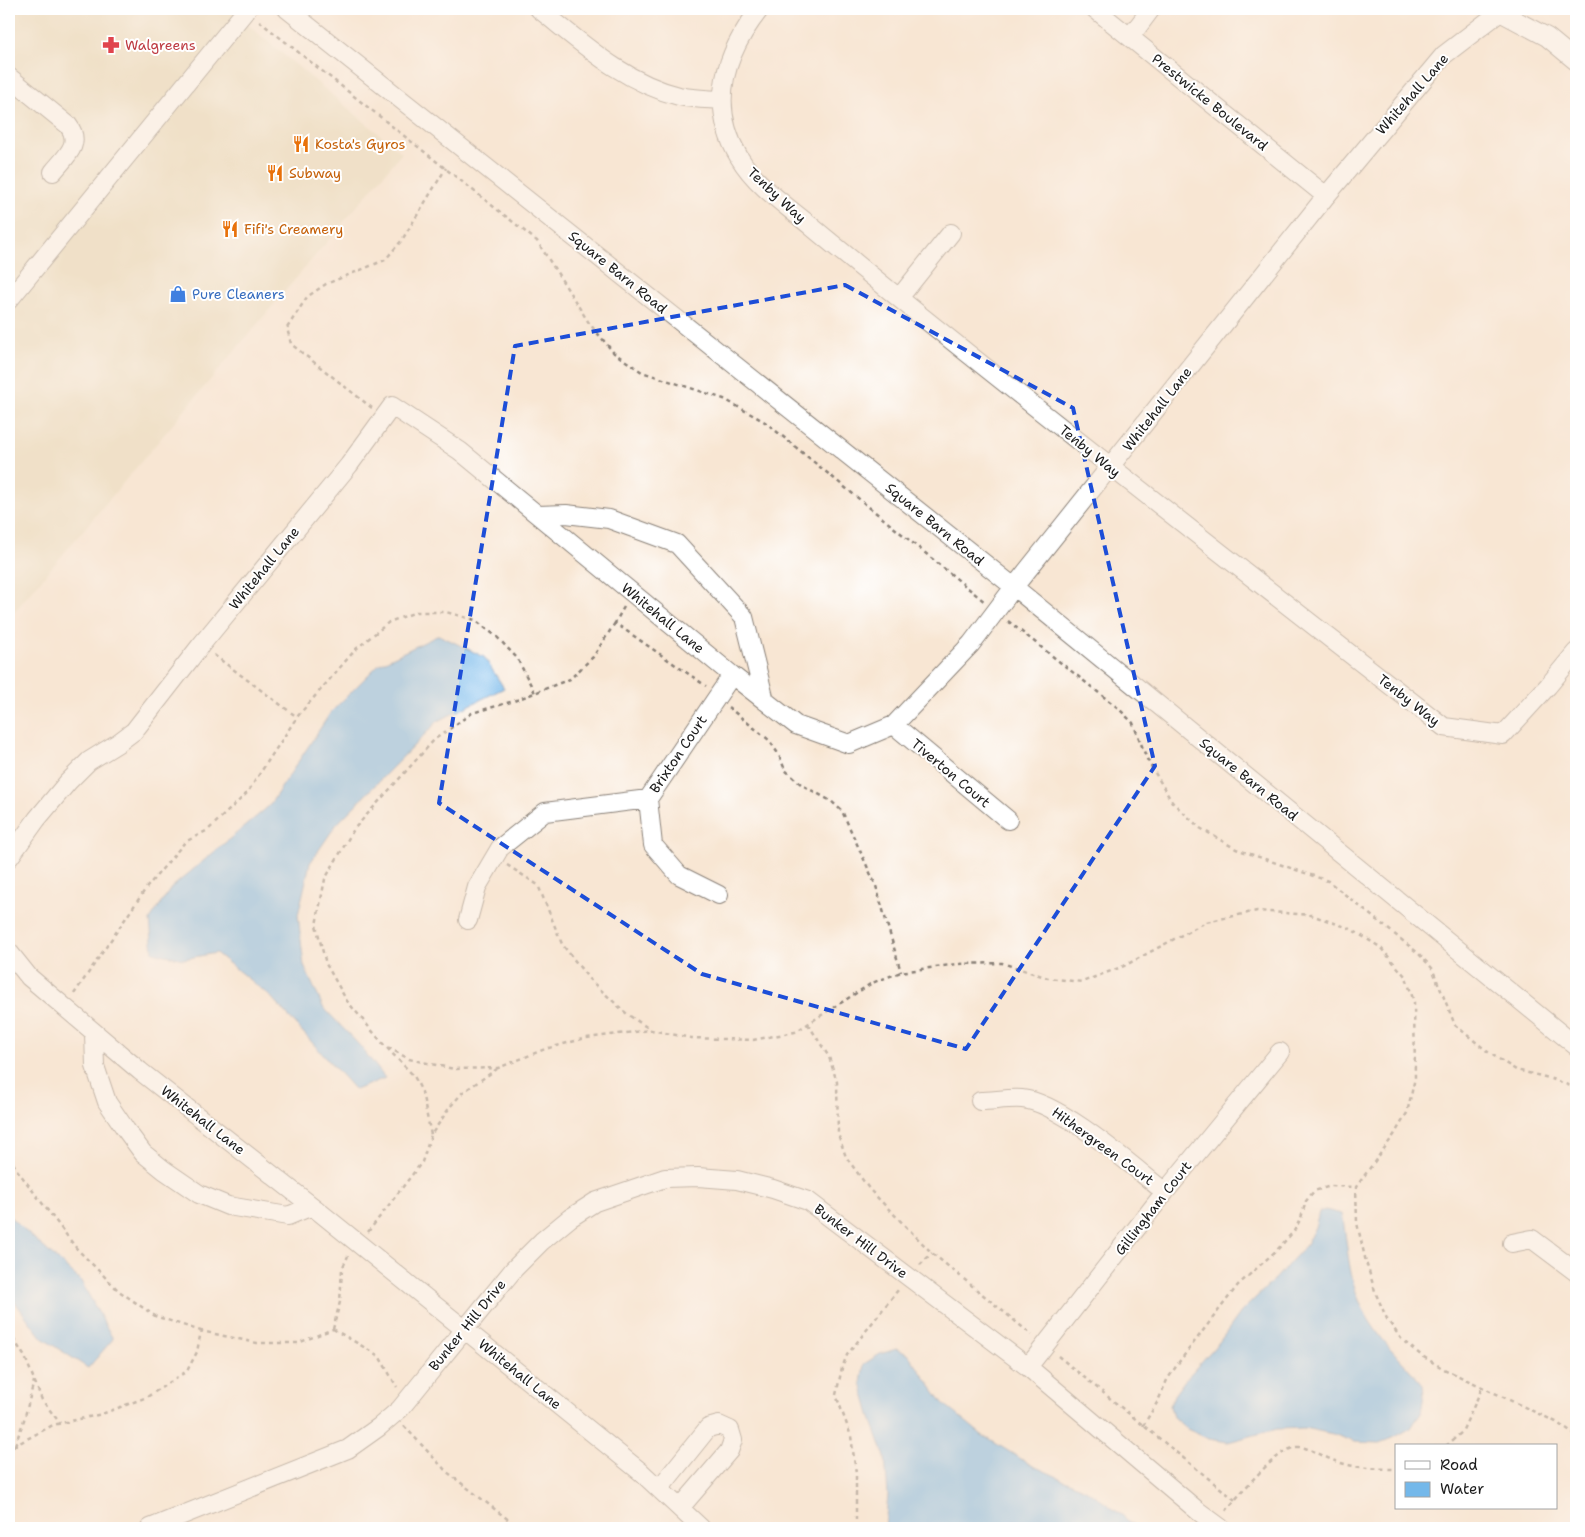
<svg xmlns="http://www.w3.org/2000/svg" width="1585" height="1537" viewBox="0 0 1585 1537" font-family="'Shantell Sans',sans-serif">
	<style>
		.built { fill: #e6daba }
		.water { fill: #74b8ea; stroke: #486a83 }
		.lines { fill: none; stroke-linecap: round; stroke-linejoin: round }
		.minor-casing { stroke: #8a8178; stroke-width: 20 }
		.path { stroke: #8a8178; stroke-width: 2.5; stroke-dasharray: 4 4; stroke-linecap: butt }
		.minor { stroke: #fff; stroke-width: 18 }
		.marked { fill: none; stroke: #1d4ed8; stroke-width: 4; stroke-dasharray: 10 6; stroke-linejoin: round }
		.labels { text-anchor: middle; stroke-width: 4; stroke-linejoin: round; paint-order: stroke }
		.health-label { font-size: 14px; fill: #be3a42; stroke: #fff; text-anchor: start }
		.street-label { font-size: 14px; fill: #1c1c1c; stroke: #fff }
		.food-label { font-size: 14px; fill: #c56008; stroke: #fff; text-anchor: start }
		.shop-label { font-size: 14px; fill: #366cbe; stroke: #fff; text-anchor: start }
	</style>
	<rect width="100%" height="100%" fill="#fff"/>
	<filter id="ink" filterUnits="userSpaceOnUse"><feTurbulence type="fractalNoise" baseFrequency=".02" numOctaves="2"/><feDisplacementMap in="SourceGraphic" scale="10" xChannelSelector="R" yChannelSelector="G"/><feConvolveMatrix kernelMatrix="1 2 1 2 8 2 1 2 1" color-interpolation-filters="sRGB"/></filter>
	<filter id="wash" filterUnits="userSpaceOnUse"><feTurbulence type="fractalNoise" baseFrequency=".0096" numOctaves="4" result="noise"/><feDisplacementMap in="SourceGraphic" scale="20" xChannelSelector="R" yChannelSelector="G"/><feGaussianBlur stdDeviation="1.12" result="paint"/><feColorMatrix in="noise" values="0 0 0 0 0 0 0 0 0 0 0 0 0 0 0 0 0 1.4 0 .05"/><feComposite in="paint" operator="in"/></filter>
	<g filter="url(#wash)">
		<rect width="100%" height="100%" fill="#f8e6d3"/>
		<path class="built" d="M9 9H229L402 153 9 618Z"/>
		<path class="water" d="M439 635 484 657 504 688 438 721 336 825 310 863 298 915 304 966 323 1007 360 1046 385 1078 355 1090 271 997 216 953 183 959 153 952 150 920 171 888 269 806 331 712 379 664Z
			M1325 1210 1342 1214C1348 1246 1348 1279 1363 1309 1377 1338 1402 1360 1423 1385L1424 1395 1421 1412 1411 1428 1395 1437 1379 1443 1355 1442 1333 1434 1304 1428 1277 1429 1228 1442 1209 1439 1187 1429 1173 1417 1170 1406 1174 1395 1185 1380 1220 1341 1241 1312 1277 1277 1306 1245 1315 1227 1319 1212Z
			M9 1216 81 1281 113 1339 88 1368 42 1338 9 1294Z
			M896 1349 908 1354 943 1403 982 1435 1031 1465 1087 1490 1123 1516 1136 1528H885L888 1495 885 1457 871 1418 861 1383 864 1364 880 1354Z"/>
	</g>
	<g filter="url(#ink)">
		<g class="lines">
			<g class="minor-casing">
				<path id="minor" d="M287 9 1014 587 1576 1046
					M539 9C582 43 623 82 679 96 693 99 707 99 721 100
					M760 9C725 53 708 105 739 157 756 186 787 206 812 227 848 257 884 286 921 316 1094 455 1269 591 1444 727L1503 735 1548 686 1576 652
					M1095 9 1326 196
					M1130 37 1151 9
					M9 77 68 125C83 144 65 157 53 172
					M899 298 951 233
					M9 300 247 9
					M538 515 566 514 609 519 677 544 744 617 765 701
					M894 725 1008 820
					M9 858 37 819 68 782 89 761 118 743 134 731 201 645 349 465 392 406 460 451 732 675 796 725 849 744 894 725 971 644 1014 587 1326 196 1444 55 1500 12 1547 37 1576 61
					M719 895 679 875 653 845 648 799 732 675
					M468 920 477 887 500 848 545 812 648 799
					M9 952 29 977 140 1071 312 1206
					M94 1033 95 1066 107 1102 126 1130 143 1153 164 1170 199 1194 228 1206 288 1216 312 1206 641 1472 701 1528
					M980 1101C993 1101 1008 1098 1022 1099 1060 1102 1133 1167 1165 1192
					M1512 1243 1532 1239 1576 1272
					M1028 1367 1165 1192 1280 1052
					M659 1489 708 1428 719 1425 730 1430 733 1440 729 1451 680 1508
					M150 1528 348 1449 379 1427 400 1409 514 1269 542 1241 570 1218 595 1202 665 1178 698 1177 737 1180 773 1189 808 1201 1028 1367 1198 1511 1221 1528"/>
			</g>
			<path class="path" d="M259 21 537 241 589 323 614 353 642 372 724 399 765 422 985 602
				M372 408 291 344 287 328 307 297 326 284 385 260 402 240 446 168
				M624 607 615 623 706 686
				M1008 621 1118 708 1133 723 1147 759 1172 802 1200 828 1236 849 1328 881 1418 953 1432 968 1455 1025 1488 1052 1516 1070 1549 1078 1576 1088
				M615 623 593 657 570 679 514 701 472 713 435 739 354 829 325 879 316 925 326 964 347 1001 384 1045 409 1059 454 1069 498 1068 545 1049 586 1038 650 1030
				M214 655 297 717
				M728 707 769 740 779 755 785 770 802 785 831 801 842 811 876 886 901 972
				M507 865 538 885 562 944 589 979 627 1014 651 1030 691 1038 753 1040 795 1032 872 983 901 972 957 964 1002 963 1048 978 1082 982 1124 966 1206 922 1257 911 1311 915 1349 928 1380 947 1406 977 1414 1002 1415 1078 1407 1113 1394 1135 1356 1187 1357 1223 1366 1262 1376 1294 1387 1319 1402 1340 1422 1356 1444 1369 1556 1422 1576 1436
				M74 994 147 887 185 842 208 830 247 793 297 717 356 649 389 622 416 612H446L475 620 497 637 517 658 535 693
				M808 1024 829 1057 837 1082 838 1134 846 1157 870 1190 932 1253 1032 1335
				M387 1048 414 1076 422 1092 431 1135
				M9 1156 17 1170 77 1249 119 1291 155 1316 201 1331
				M368 1232 422 1162 431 1135 450 1107 463 1092 497 1069
				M920 1265 932 1253
				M333 1329 340 1302 342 1269 348 1256
				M333 1329 379 1356 397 1387
				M9 1332 25 1357 42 1400 60 1423
				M1058 1356 1235 1500
				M404 1426 447 1472 519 1528
				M1143 1426 1158 1401 1167 1380 1179 1362 1238 1285 1277 1250 1294 1231 1301 1218 1306 1201 1314 1191 1331 1186 1356 1187
				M15 1445 24 1420 34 1381
				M1446 1446 1462 1432 1482 1388
				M9 1453 14 1446 53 1425 102 1414 147 1397 187 1371 197 1352 201 1331 257 1343H298L333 1329
				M1226 1511C1238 1496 1280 1444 1300 1447 1312 1449 1324 1457 1335 1461 1354 1468 1376 1469 1396 1469
				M9 1522 18 1528
				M856 1528V1473L851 1436 836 1395 842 1368 847 1355 898 1290"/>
			<use href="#minor" class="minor"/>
		</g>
	</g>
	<path d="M0 0H1585V1537H0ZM845 285 1073 408 1155 766 966 1049 702 974 439 803 515 346Z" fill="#f8e6d3" fill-opacity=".55" fill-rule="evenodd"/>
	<path class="marked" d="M845 285 1073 408 1155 766 966 1049 702 974 439 803 515 346Z"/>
	<defs>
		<g id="pharmacy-bare" transform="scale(1.35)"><path d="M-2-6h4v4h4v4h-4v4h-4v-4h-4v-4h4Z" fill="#e0444e" stroke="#fff" stroke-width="2.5" paint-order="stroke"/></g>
		<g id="restaurant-bare" transform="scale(1.35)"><path d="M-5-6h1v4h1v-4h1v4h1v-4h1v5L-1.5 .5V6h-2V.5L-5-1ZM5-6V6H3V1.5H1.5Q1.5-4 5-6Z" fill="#e8710a" stroke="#fff" stroke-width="2.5" paint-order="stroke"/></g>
		<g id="shop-bare" transform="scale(1.35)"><path d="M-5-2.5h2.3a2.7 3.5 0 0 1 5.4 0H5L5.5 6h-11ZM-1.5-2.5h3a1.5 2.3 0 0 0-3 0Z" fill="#3f7fe0" stroke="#fff" stroke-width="2.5" paint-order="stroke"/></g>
	</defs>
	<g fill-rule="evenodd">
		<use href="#pharmacy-bare" x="111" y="45"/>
		<use href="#restaurant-bare" x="301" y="144"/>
		<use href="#restaurant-bare" x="275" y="173"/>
		<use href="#restaurant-bare" x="230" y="229"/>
		<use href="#shop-bare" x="178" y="294"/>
	</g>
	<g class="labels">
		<g class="health-label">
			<text x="125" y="50">Walgreens</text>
		</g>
		<g class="street-label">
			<text transform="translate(1412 94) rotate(-49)" y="5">Whitehall Lane</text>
			<text transform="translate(1210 102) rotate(39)" y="5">Prestwicke Boulevard</text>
			<text transform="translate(777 195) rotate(43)" y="5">Tenby Way</text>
			<text transform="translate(618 272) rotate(39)" y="5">Square Barn Road</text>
			<text transform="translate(1157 409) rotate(-52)" y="5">Whitehall Lane</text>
			<text transform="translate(1090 451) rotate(39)" y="5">Tenby Way</text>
			<text transform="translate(935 524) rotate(39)" y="5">Square Barn Road</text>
			<text transform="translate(264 568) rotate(-51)" y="5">Whitehall Lane</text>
			<text transform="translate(663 618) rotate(39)" y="5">Whitehall Lane</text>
			<text transform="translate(1409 700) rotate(38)" y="5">Tenby Way</text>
			<text transform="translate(678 754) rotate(-56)" y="5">Brixton Court</text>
			<text transform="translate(951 773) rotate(40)" y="5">Tiverton Court</text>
			<text transform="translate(1249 779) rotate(39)" y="5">Square Barn Road</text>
			<text transform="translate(203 1120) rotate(38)" y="5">Whitehall Lane</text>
			<text transform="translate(1103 1146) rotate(36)" y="5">Hithergreen Court</text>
			<text transform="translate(1153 1208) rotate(-52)" y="5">Gillingham Court</text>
			<text transform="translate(861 1241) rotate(37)" y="5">Bunker Hill Drive</text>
			<text transform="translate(467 1325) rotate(-51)" y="5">Bunker Hill Drive</text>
			<text transform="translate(520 1374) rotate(39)" y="5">Whitehall Lane</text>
		</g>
		<g class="food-label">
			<text x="315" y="149">Kosta's Gyros</text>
			<text x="289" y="178">Subway</text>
			<text x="244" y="234">Fifi's Creamery</text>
		</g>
		<g class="shop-label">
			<text x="192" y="299">Pure Cleaners</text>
		</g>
	</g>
	<rect width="1585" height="1537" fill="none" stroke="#fff" stroke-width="30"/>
	<rect x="1395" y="1444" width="162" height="65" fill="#ffffff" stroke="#a4a4a4"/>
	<rect x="1405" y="1461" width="25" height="8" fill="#ffffff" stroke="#a4a4a4"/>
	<text x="1440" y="1470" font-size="15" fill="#1c1c1c">Road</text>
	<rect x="1405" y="1482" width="25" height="15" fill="#74b8ea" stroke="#a4a4a4"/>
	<text x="1440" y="1494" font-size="15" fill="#1c1c1c">Water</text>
</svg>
